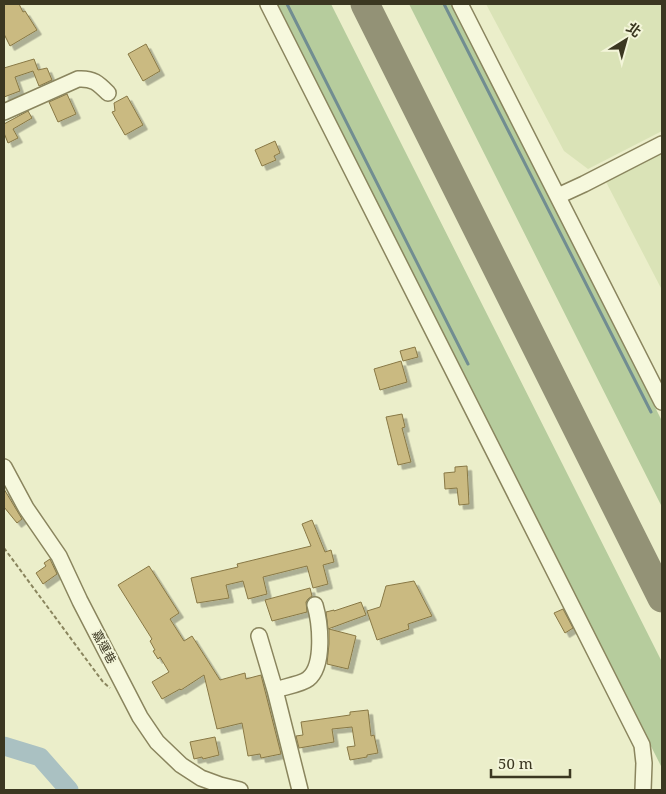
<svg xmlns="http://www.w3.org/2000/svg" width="666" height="794" viewBox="0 0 666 794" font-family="'Noto Serif','Noto Sans TC',serif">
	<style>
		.farmland { fill: #dae3b7 }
		.green { fill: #b6cc9d }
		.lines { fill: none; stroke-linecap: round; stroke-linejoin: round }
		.stream { stroke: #718d91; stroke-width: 3 }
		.river { stroke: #aac1c2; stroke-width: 19 }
		.taxiway { stroke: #939276; stroke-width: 29 }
		.building { fill: #caba81; stroke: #887845; filter: url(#shadow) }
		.minor-casing { stroke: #8a855e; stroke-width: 18 }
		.path { stroke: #8a855e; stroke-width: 2; stroke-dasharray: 4 2.5; stroke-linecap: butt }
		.minor { stroke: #f6f8dd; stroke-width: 15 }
		.labels { text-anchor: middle; stroke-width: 4; stroke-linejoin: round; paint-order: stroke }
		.street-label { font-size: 12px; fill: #3b3721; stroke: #f3f5d9 }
	</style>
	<defs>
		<filter id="shadow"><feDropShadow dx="4.5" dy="4.5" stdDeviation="0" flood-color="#0004"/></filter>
	</defs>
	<rect width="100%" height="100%" fill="#ebeeca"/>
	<path class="farmland" d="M486 4H662V131L588 169 564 151Z
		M662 152V290L605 180Z"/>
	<path class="green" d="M277 4H331L662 662V768Z
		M409 4H452L662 421V507Z"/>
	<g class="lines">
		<path class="stream" d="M287 4 468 364
			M444 4 651 412"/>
		<path class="river" d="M4 746 40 757 69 790"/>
		<path class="taxiway" d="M365 4 662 598"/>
	</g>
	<path class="building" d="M4 4H19L23 12 25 11 37 30 10 46 4 34Z
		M146 44 160 71 143 81 128 54Z
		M34 59 38 70 47 68 52 80 39 86 33 71 15 77 20 91 4 97V68Z
		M67 94 76 114 58 122 49 102Z
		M127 96 143 125 125 135 112 112 115 111 114 103Z
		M28 111 32 118 13 129 18 138 8 143 4 133V124Z
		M275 141 280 153 274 156 276 160 262 166 255 150Z
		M415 347 418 357 403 361 400 351Z
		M401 361 407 382 380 390 374 369Z
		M402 414 405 427 402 428 411 462 398 465 386 417Z
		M467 466 469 504 459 505 457 488 445 489 444 473 455 472V467Z
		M4 489 22 519 17 523 4 507Z
		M312 520 325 552 331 550 334 562 323 565 328 584 313 588 307 566 263 577 267 594 248 599 243 581 226 585 229 598 197 603 191 578 238 567 237 564 311 546 302 524Z
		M50 559 57 574 43 584 36 573 46 566 44 563Z
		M149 566 179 613 170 619 184 641 192 636 220 680 245 673 246 679 261 675 281 754 261 758 260 754 248 756 242 723 217 729 204 675 181 690 180 689 162 699 152 682 169 672 160 657 158 659 153 651 155 650 150 641 152 639 118 585Z
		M414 581 432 616 408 624 409 629 377 640 367 611 380 607 386 586Z
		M310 588 312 596 308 599 306 602 307 612 272 621 265 600Z
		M361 602 366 615 328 629 326 612 334 610V611Z
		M563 609 573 628 565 633 554 613Z
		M329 629 356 636 348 669 327 664 329 644Z
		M368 710 371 736 374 735 378 753 367 755V757L350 760 347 747 355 746 352 727 332 729 334 742 299 748 296 736 303 735 301 722 350 715V712Z
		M215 737 219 755 203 759 202 757 194 759 190 742Z"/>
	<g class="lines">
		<g class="minor-casing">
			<path id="minor" d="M268 4 642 745 644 763 643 790
				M460 4 662 402
				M4 112 78 79C93 78 98 83 108 93
				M558 196 584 184 662 144
				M4 467 26 508 59 556 80 601 140 717 157 742 181 765 201 778 220 785 240 790
				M259 636 275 690 300 790
				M275 690C284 687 302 684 308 679 325 666 320 622 315 605"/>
		</g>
		<path class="path" d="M4 548 103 682 110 688"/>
		<use href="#minor" class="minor"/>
	</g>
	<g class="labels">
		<g class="street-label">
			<text transform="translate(104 647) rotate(62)" y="4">嘉運巷</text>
		</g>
	</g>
	<rect width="666" height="794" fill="none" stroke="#3b3721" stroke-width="10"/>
	<g transform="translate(626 40) rotate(37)" stroke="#f3f5d9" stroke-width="4" paint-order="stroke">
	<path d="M0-4L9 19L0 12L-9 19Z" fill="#3b3721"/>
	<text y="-8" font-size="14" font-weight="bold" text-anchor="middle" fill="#3b3721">北</text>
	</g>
	<path d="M491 769v8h79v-8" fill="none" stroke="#3b3721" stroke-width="2.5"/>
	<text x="498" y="769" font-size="15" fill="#3b3721" stroke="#f3f5d9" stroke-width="4" paint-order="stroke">50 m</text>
</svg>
